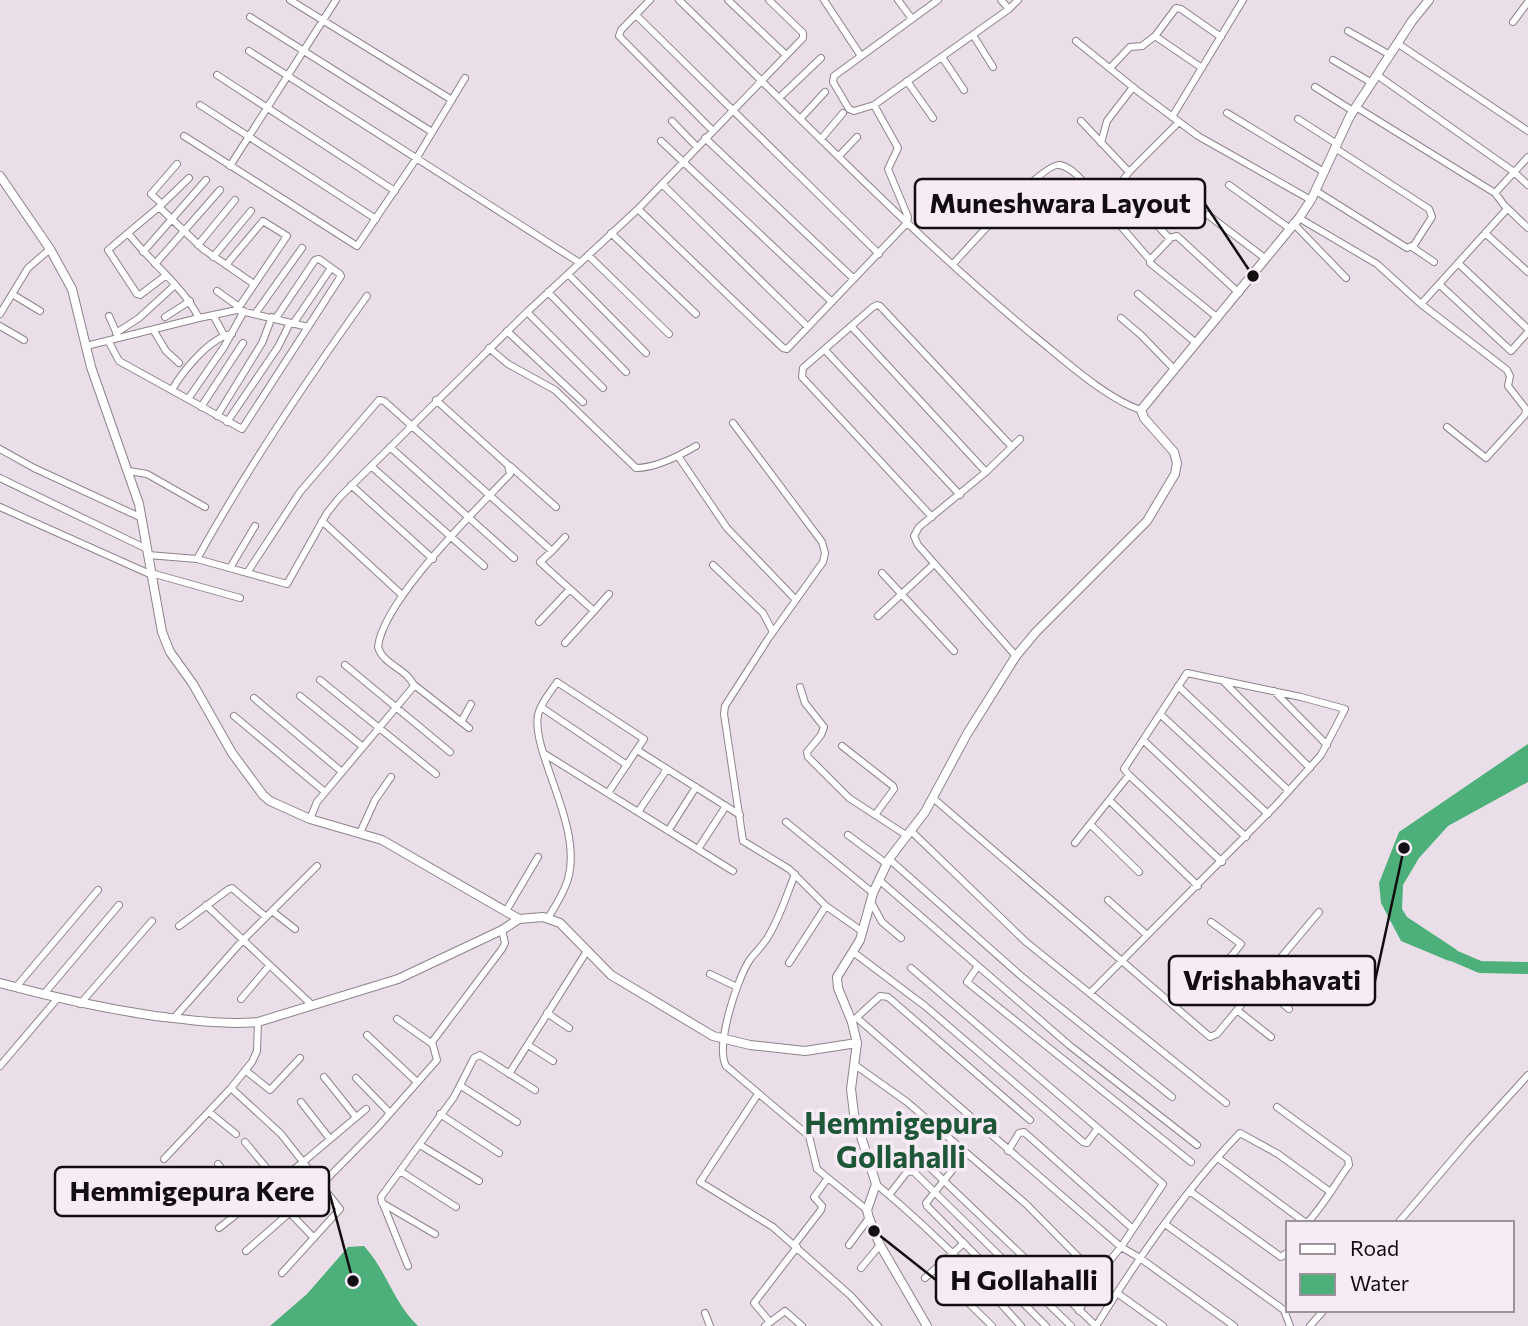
<svg xmlns="http://www.w3.org/2000/svg" width="1528" height="1326" viewBox="0 0 1528 1326" font-family="Commissioner,sans-serif">
	<style>
		.water { fill: #4daf79 }
		.lines { fill: none; stroke-linecap: round; stroke-linejoin: round }
		.river { stroke: #4daf79; stroke-width: 12 }
		.minor-casing { stroke: #8d838b; stroke-width: 8 }
		.tertiary-casing { stroke: #8d838b; stroke-width: 10 }
		.minor { stroke: #fff; stroke-width: 6 }
		.tertiary { stroke: #fff; stroke-width: 8 }
		.labels { text-anchor: middle; stroke-width: 7; stroke-linejoin: round; paint-order: stroke }
		.quarter-label { font-size: 30px; font-weight: bold; fill: #1d5738; stroke: #f7ecf6 }
		.leader { fill: none; stroke: #110d10; stroke-width: 2.5 }
		.callout-dot { fill: #110d10; stroke: #f7ecf6; stroke-width: 2.5 }
		.callout { fill: #f7ecf6; stroke: #110d10; stroke-width: 2.5 }
		.callout-label { font-size: 28px; text-anchor: middle; font-weight: bold; fill: #110d10 }
	</style>
	<rect width="100%" height="100%" fill="#eadfe8"/>
	<path class="water" d="M1528 744V782L1448 826 1419 858 1403 885 1402 909 1407 917 1457 950 1449 961 1401 941 1381 903 1379 883 1399 832Z
		M364 1246C387 1271 393 1302 418 1326H270L307 1294 348 1247Z"/>
	<g class="lines">
		<path class="river" d="M1438 949 1480 967 1528 968"/>
		<g class="minor-casing">
			<path id="minor" d="M290 0 452 100
				M650 0 621 30 619 36 712 130
				M679 0C796 113 908 231 1033 335 1062 358 1106 399 1141 410
				M728 0 786 55
				M824 0 861 56
				M898 0 912 19
				M1009 9 1018 0
				M636 15 879 254
				M250 17 432 132
				M1513 22 1528 2
				M1348 31 1390 55
				M973 35 993 67
				M1155 36 1202 68
				M1076 41 1139 92 1198 136 1311 200
				M1397 43 1528 131
				M249 51 580 263
				M942 57 964 90
				M1333 60 1372 83
				M1110 68 1130 47 1142 46 1155 36 1176 8 1181 9 1221 37
				M217 75 395 191
				M1377 75 1514 172 1528 185
				M907 81 933 118
				M1315 87 1353 111
				M780 97 821 58
				M200 105 376 219
				M874 105 854 111 849 109 833 82 834 76 938 0
				M1356 107 1495 193 1507 209 1421 304
				M1227 113 1324 172
				M1172 117 1243 0
				M801 118 825 92
				M1298 119 1337 144
				M672 121 697 147
				M1081 121 1129 172 1121 183 1122 187 1169 238 1177 236 1239 293
				M184 136 357 246 416 159 465 78
				M705 138 854 279
				M821 139 843 113
				M661 141 832 302
				M1101 143 1107 121 1133 87
				M839 156 857 137
				M230 166 336 0
				M1129 172 1179 122
				M662 184 808 327
				M1120 185 1100 202 1150 260
				M1229 185 1289 228
				M1316 191 1407 248 1414 245 1432 217 1429 209 1335 148
				M1495 193 1528 157
				M162 204 151 194 177 164
				M160 206 189 178
				M1506 207 1528 228
				M638 209 783 348 787 349 907 223 908 217 888 169 898 148 874 105 1009 9 1001 0
				M1208 215 1266 259
				M1299 218 1377 264 1421 304 1507 370 1510 376 1508 386 1526 409 1525 415 1486 458 1447 427
				M1293 223 1346 278
				M128 233 108 250 137 294 140 295 165 276
				M611 233 696 314
				M1485 233 1528 272
				M1170 239 1150 260V263L1218 318
				M198 245 235 200
				M1412 247 1434 262
				M143 252 206 180
				M588 255 669 334
				M213 257 251 211
				M1458 263 1528 329
				M155 264 220 190
				M953 264C968 248 1044 161 1060 165 1077 169 1089 190 1100 202
				M226 265 263 221 287 236 237 310
				M568 274 646 353
				M1439 284 1511 351 1528 332
				M217 291 239 307
				M548 292 626 372
				M12 294 40 311
				M1138 294 1196 343
				M527 312 603 388
				M0 314 28 268 50 249
				M255 314 302 248
				M213 315 224 335
				M109 316 117 334
				M165 317 190 301
				M199 318C182 285 151 263 128 233L159 207 203 249 254 284
				M1121 318 1141 335 1174 369
				M293 324 331 268
				M0 326 24 340
				M851 326 986 472
				M154 331 166 351 179 363
				M507 331 583 402
				M116 333 139 318 175 285
				M109 342 119 361 242 429 341 276 340 274 319 259 315 260 276 318
				M86 346 199 318 237 310 308 327
				M489 348 508 364 555 390 636 468C656 468 679 456 696 446
				M825 350 960 495
				M172 390C182 372 210 337 232 334
				M188 399 224 347 244 311
				M201 407 243 343
				M217 416 262 343 272 317
				M227 422 278 347 290 323
				M733 423 822 542 825 553 823 562 768 639 725 706 724 714 743 841 789 869 826 906 863 932
				M390 447 514 558
				M0 449 34 468 142 518
				M678 456 727 528 796 600
				M371 466 484 566
				M510 466 556 507
				M129 471 147 474 205 507
				M0 478 147 549
				M351 485 433 559
				M0 507 152 575
				M932 517 802 377 803 368 873 307 877 305 880 306 1012 447
				M322 521 402 595
				M552 551 540 562 594 611 609 594
				M148 555 197 559 287 584 327 513 339 498 527 312 638 209 803 38V33L769 0
				M197 559C248 467 306 381 367 296
				M713 565 763 613 773 632
				M230 568 255 526
				M151 573 240 598
				M247 573 300 492 379 400 384 401 552 551 565 537
				M882 573 954 651
				M878 616 934 564
				M539 622 570 589
				M565 643 594 611
				M1016 656 918 545 914 536 919 527 986 472 1020 439
				M345 665 450 752
				M320 680 436 774
				M1222 680 1310 768
				M413 684 469 728
				M1178 686 1289 791
				M800 687 805 703 824 727 821 735 807 752 808 757 849 798 906 835
				M1274 691 1327 745
				M300 696 363 747
				M254 698 342 772
				M541 707 627 765
				M1160 714 1268 814
				M234 716 325 792
				M461 722 471 704
				M1143 740 1246 837
				M842 746 893 786 894 789 875 815
				M637 750 740 815
				M543 753 733 871
				M1129 775 1222 862
				M933 798 1210 1037 1217 1034 1319 912
				M1109 800 1198 886
				M638 812 667 769
				M310 819 317 802 414 686C408 669 383 665 378 647 383 600 476 510 510 474L508 465 436 400
				M786 822 873 893
				M1090 824 1139 872
				M910 830 1026 942 1226 1103
				M668 831 696 787
				M360 833 375 800 391 777
				M848 835 887 864
				M1075 843 1129 775 1124 769 1187 673 1301 697 1345 709 1321 755 1276 805 1090 993
				M698 849 726 806
				M889 859 1021 976 1172 1097
				M795 874C787 894 780 917 769 935 764 945 755 952 749 961 737 980 715 1046 726 1066L809 1136 817 1169 867 1210
				M879 880 1069 1045 1197 1145
				M1108 900 1147 935
				M871 902 882 922 901 938
				M206 905 313 1006
				M272 911 295 929
				M506 911 538 857
				M548 918C556 905 564 893 568 879 578 844 559 801 548 768 543 753 535 731 538 715 540 703 551 692 557 682L644 739 608 793
				M1211 922 1241 944 1211 982 1240 1006
				M179 926 229 889 232 888 266 917
				M853 952 925 1006 1083 1142 1087 1143 1098 1128
				M1232 955 1261 981
				M1283 956 1316 987
				M789 963 826 906
				M978 966 967 982 1191 1162
				M911 968 1163 1184 1121 1247 1097 1276 1079 1311
				M710 974 737 987
				M1259 984 1289 1009
				M16 987 98 890
				M43 995 119 905
				M241 999 269 966
				M80 1004 152 921
				M1237 1010 1271 1037
				M547 1013 569 1028
				M174 1018 242 941 317 866
				M856 1018 880 996 888 997 1030 1120
				M857 1018 1121 1247 1140 1258 1234 1326
				M397 1019 431 1043
				M367 1035 417 1082
				M528 1045 553 1061
				M855 1065 907 1102 1026 1204 1097 1276
				M0 1066 57 999
				M245 1070 270 1090 300 1058
				M509 1074 587 951
				M324 1077 356 1117
				M356 1078 390 1113
				M461 1086 517 1122
				M231 1088 281 1134 340 1209 282 1273
				M758 1094 700 1182 773 1227 851 1296 878 1326
				M301 1102 330 1139
				M1277 1107 1348 1159 1349 1165C1335 1184 1324 1205 1307 1223
				M209 1112 236 1134
				M440 1114 499 1153
				M245 1142 278 1182
				M420 1145 479 1181
				M1008 1151 1019 1133 1024 1132 1133 1229
				M966 1153 926 1203 927 1206 1046 1326
				M1218 1158 1306 1223
				M164 1159 231 1088 252 1062 257 1051 258 1022
				M921 1159 1096 1326
				M218 1164 250 1204
				M400 1171 456 1207
				M876 1184C928 1227 976 1275 1021 1326
				M1191 1192 1281 1257 1288 1252
				M889 1195 907 1172 913 1171 1071 1326
				M194 1201 226 1174
				M383 1204 408 1266
				M290 1213 314 1238
				M1398 1223 1469 1140 1528 1075
				M1165 1224 1284 1310 1290 1326
				M219 1228 302 1163 366 1109
				M435 1234 382 1203 381 1197 454 1097 474 1058 480 1055 535 1090
				M794 1245 821 1210 822 1206 814 1197 828 1178
				M849 1245 869 1218
				M246 1251 320 1186 377 1128 437 1060 432 1042 502 949 505 943 502 930
				M861 1268 880 1245
				M935 1270 992 1326
				M925 1278 964 1243
				M1117 1293 1163 1326
				M705 1313 710 1326
				M770 1322 754 1303 797 1247
				M765 1326 785 1311 802 1326
				M1096 1326C1138 1258 1185 1190 1240 1133L1278 1154 1329 1191
				M1310 1326 1324 1310"/>
		</g>
		<g class="tertiary-casing">
			<path id="tertiary" d="M0 176 50 249 72 289 91 367 139 504 162 632 170 652 193 684 232 753 263 795 270 801 310 819 382 840 519 919
				M0 983C52 997 102 1008 155 1016 190 1020 223 1025 258 1022L398 979 502 930 519 919 543 917 560 923 611 975 713 1036 750 1045 805 1051 857 1043
				M927 1326 880 1245 869 1218 867 1210 876 1184 854 1114 851 1089 857 1043 852 1022 838 988 837 977 860 940 873 893 889 859 925 812 967 734 1016 656 1036 632 1147 521 1175 474 1177 463 1174 452 1144 418 1141 410 1299 218 1311 200 1350 116 1412 21 1429 0"/>
		</g>
		<use href="#minor" class="minor"/>
		<use href="#tertiary" class="tertiary"/>
	</g>
	<g class="labels">
		<g class="quarter-label">
			<text x="901" y="1134">Hemmigepura<tspan x="901" dy="34">Gollahalli</tspan></text>
		</g>
	</g>
	<path class="leader" d="M1253 276L1205 204M1404 848L1375 981M353 1281L329 1191M874 1231L936 1280"/>
	<g class="callout-dot">
		<circle cx="1253" cy="276" r="7"/>
		<circle cx="1404" cy="848" r="7"/>
		<circle cx="353" cy="1281" r="7"/>
		<circle cx="874" cy="1231" r="7"/>
	</g>
	<g class="callout">
		<rect x="915" y="179" width="290" height="49" rx="7"/>
		<rect x="1169" y="956" width="206" height="49" rx="7"/>
		<rect x="55" y="1167" width="274" height="49" rx="7"/>
		<rect x="936" y="1256" width="176" height="49" rx="7"/>
	</g>
	<g class="callout-label">
		<text x="1060" y="213">Muneshwara Layout</text>
		<text x="1272" y="990">Vrishabhavati</text>
		<text x="192" y="1201">Hemmigepura Kere</text>
		<text x="1024" y="1290">H Gollahalli</text>
	</g>
	<rect x="1286" y="1221" width="228" height="91" fill="#f7ecf6" stroke="#9b939a" stroke-width="2"/>
	<rect x="1300" y="1244" width="35" height="10" fill="#ffffff" stroke="#9b939a" stroke-width="2"/>
	<text x="1350" y="1256" font-size="21" fill="#110d10">Road</text>
	<rect x="1300" y="1274" width="35" height="21" fill="#4daf79" stroke="#9b939a" stroke-width="2"/>
	<text x="1350" y="1291" font-size="21" fill="#110d10">Water</text>
</svg>
